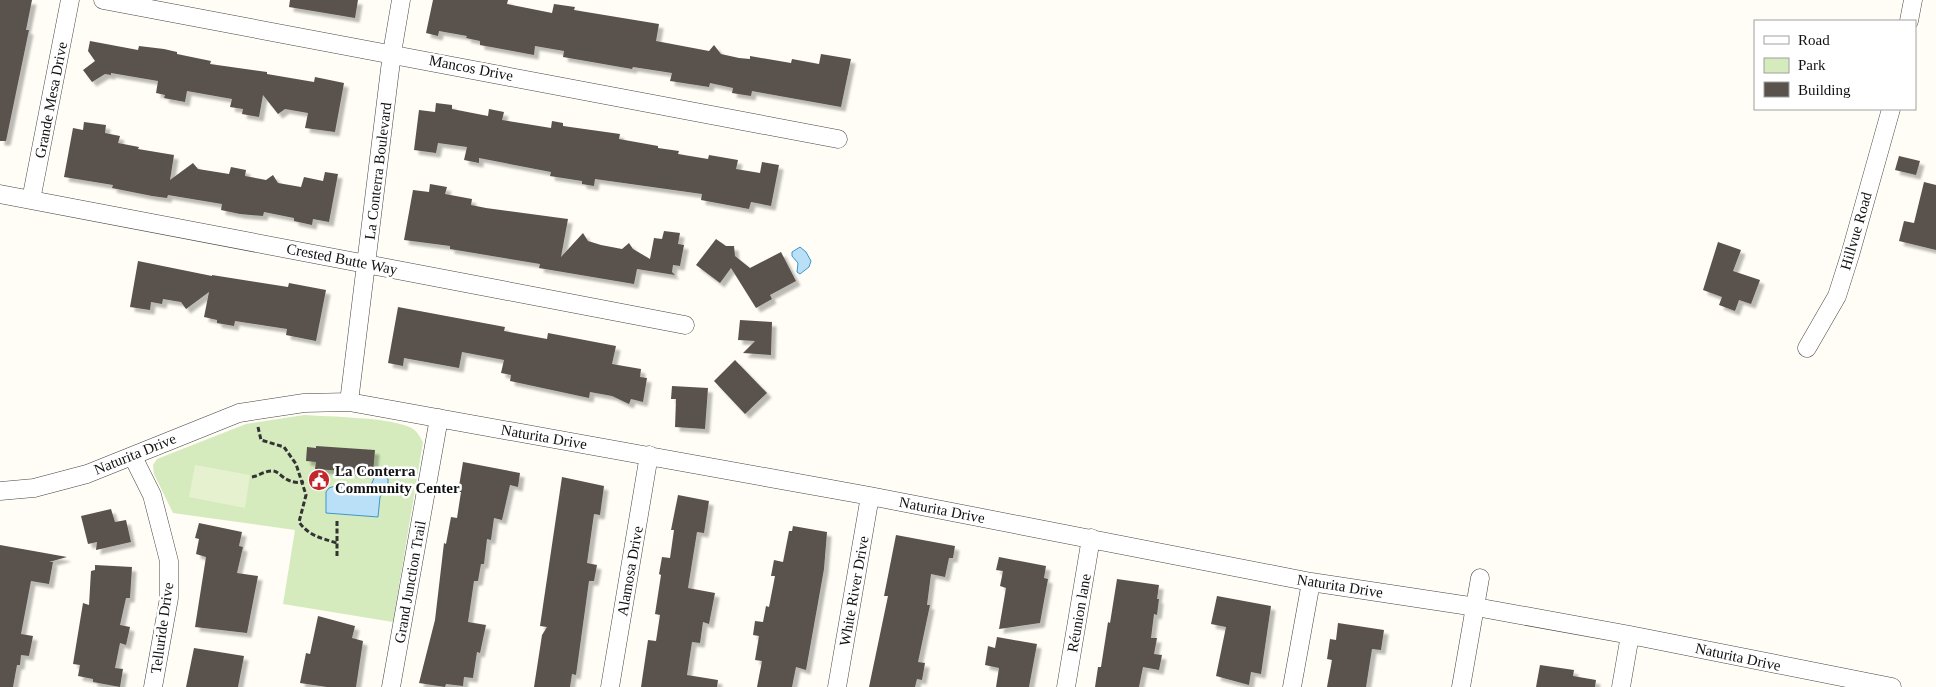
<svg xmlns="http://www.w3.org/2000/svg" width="1936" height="687" viewBox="0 0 1936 687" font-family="Georgia,serif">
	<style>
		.green { fill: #d5ebbd }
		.pitch { fill: #e6f2cf }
		.water { fill: #b9e0f7; stroke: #3f96cf }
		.building { fill: #5a524d; filter: url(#shadow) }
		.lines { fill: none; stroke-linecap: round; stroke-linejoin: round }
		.minor-casing { stroke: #444; stroke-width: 19 }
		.path { stroke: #333; stroke-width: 3; stroke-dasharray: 5 2.5; stroke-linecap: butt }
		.minor { stroke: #fff; stroke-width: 18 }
		.labels { text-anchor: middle; stroke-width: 5; stroke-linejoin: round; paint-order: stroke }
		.street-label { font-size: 15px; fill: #111; stroke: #fff }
		.poi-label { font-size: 15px; font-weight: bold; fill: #111; stroke: #fff; text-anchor: start }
	</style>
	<defs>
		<filter id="shadow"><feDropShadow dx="4.5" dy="4.5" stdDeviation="1" flood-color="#0004"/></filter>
	</defs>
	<rect width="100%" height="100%" fill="#fffdf5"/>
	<path class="green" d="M304 415C333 417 381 417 407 426 416 429 419 435 423 442L393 622 283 604 295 530 173 513 154 474 153 465 157 459 246 424Z"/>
	<path class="pitch" d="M195 465 250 475 245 508 189 497Z"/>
	<path class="water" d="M800 247 806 252 811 261 809 267 800 274 797 272 798 263 792 256V252Z
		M381 474 388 479V486L380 497 378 517 326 513V492L329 488 338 485C358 497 365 501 375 476Z"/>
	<path class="building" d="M0 0H32L26 30H29L6 141H0Z
		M290 0H358L355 18 289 7Z
		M433 0H508L507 4 552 13 554 4 575 7 574 10 659 24 656 41 709 51 714 45 721 54 739 58 750 59V56L791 63 792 59 819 64 821 54 851 59 841 107 752 91 751 96 732 93 733 88 710 83 709 87 670 81 672 73 633 67 632 69 563 57 564 51 535 46 534 55 480 45V41L466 38 467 36 439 31 438 36 426 33Z
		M90 41 138 50 139 46 164 49 177 52V54L211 61 210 64 267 72V74L314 82 315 77 344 83 335 132 305 128 308 113 285 109 278 114 263 95 259 117 242 114 243 109 230 107 232 99 187 91 185 102 164 98 165 95 156 93 158 81 111 73V75L105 74 92 82 83 70 95 61 88 51Z
		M436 103 452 105V109L488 116 489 109 504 112 502 120 551 128 552 121 563 123V126L620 134 619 139 658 146V148L679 151 678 154 708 159 709 155 738 160 736 169 760 173 762 162 779 165 771 206 751 202 749 209 701 200 702 194 595 179 594 186 582 184V181L550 176 551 172 479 158V163L464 160 467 147 438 143 436 153 414 150 419 110 435 112Z
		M84 122 106 125 105 133 120 136 118 143 139 147 138 149 174 155 170 180 193 163 198 169 229 174 231 167 246 170 245 176 266 180 273 175 278 183 301 187 304 177 323 181 325 172 338 174 329 222 313 219 312 225 294 221V218L264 212 263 216 240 214 221 210 222 204 168 195 167 198 152 196 112 188 113 185 64 177 73 128 83 130Z
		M1899 156 1920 161 1916 175 1895 170Z
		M1924 182 1936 185V250L1899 241 1904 221 1914 223Z
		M430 184 447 187 445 194 472 199 471 205 486 208 568 219 561 257 583 233 588 241 601 245 622 249 629 243 633 249 650 259 654 238 662 239 664 231 680 233 678 244 684 245 680 266 673 265 672 272 675 275 637 269 634 284 539 268 540 264 450 249V246L404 240 413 190 429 192Z
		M716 239 726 246H734L735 256 750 268 781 252 796 281 770 295 772 299 756 308 731 268 720 283 696 265Z
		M1718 242 1741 250 1733 271 1760 280 1751 304 1739 300 1735 311 1719 305 1722 297 1703 290Z
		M138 261 212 276V275L288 287 289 283 326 290 316 341 286 335 287 329 235 321 234 326 217 323V320L204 317 209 292 186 309 181 302 163 299 162 304 151 302 150 310 130 307Z
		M398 307 505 327 504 331 547 339 548 333 616 346 612 364 641 369 640 377 647 378 643 402 631 399 629 404 612 396 590 392 589 398 510 381 511 375 501 373 504 360 462 352 459 368 404 358 403 366 388 363Z
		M740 320 772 322 771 355 743 353 755 341 738 340Z
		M735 360 767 393 745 414 714 381Z
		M672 386 708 388 705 429 675 427 676 399H671Z
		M316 446 375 450 373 473 315 469 316 462 306 461 307 447 316 448Z
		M463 462 520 473 518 487 510 485 502 520 494 518 491 540 487 539 484 564H481L478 581H474L468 622 486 625 480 653 477 652 473 678 464 677 463 686 446 684 445 687 419 683 435 620 444 543 446 544 451 517 457 518 461 492H458Z
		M562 477 604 486 600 515 594 514 587 563 597 565 594 581H589L576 675 572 674 570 687H534L542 635 547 627 540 626Z
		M678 495 709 501 704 533 697 532 688 588 715 593 709 624 703 622 700 643 692 642 687 675 718 680 717 687H641L648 640 656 641 660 615 655 614 661 575 659 574 662 557 670 558 674 530H671Z
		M111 509 115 522 126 520 131 542 96 550 97 542 88 544 81 516Z
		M199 523 242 532 239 546 243 547 237 573 258 576 247 633 195 627 206 557 196 554 199 539 195 538Z
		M793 526 827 532 824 569 806 670 796 667 792 687H757L762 661 755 660 759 636 753 635 755 621 763 622 766 606 769 607 775 576H771L774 560 783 562 789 531H792Z
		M896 535 955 546 953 558H949L945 577 931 574 927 605H930L918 662 925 663 922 680 917 679 915 687H869L888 596H884Z
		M0 545 67 557 49 562H53L49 584 31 581 21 634 33 636 29 656 21 655 20 665H17L13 687H0Z
		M999 557 1046 566 1044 578 1048 579 1040 623 999 629 1006 588 1000 586 1003 571 996 570Z
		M95 565 132 567 130 598H126L120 625 130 627 126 645 120 643 115 668 123 669 120 687 93 682V679L78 676 80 665 73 664 83 603 89 605 91 571 95 570Z
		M1117 579 1159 585 1157 599H1159L1157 615 1154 614 1151 638H1157L1154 654 1162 655 1159 670 1143 667 1139 687H1095L1098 667H1101L1108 622 1110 623Z
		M1217 596 1271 606 1261 674 1251 672 1249 685 1216 676 1226 627 1211 624Z
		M318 616 355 626 352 638 363 641 356 687H327L300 683 306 653 310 654Z
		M1338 623 1384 630 1381 650 1372 649 1366 687H1327L1332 660 1327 659 1330 639 1336 640Z
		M997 637 1037 644 1029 687H996L999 668 985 665 988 646 995 648Z
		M194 648 244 656 238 687H186Z
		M1540 665 1574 670 1573 676 1596 680 1595 687H1536Z"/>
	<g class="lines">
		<g class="minor-casing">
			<path id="minor" d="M103 0 838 139
				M1909 21 1913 0
				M0 194 685 325
				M31 200 70 0
				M1807 348 1837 296 1850 255 1891 109
				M349 402 392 53 401 0
				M133 457 152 495 169 561V598L153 687
				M0 491 34 488 87 474 239 413 304 403 349 402 870 496 1311 582 1476 607 1630 635 1892 687
				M391 687 439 418
				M610 687 649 455
				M837 687 870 496
				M1066 687 1091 538
				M1292 687 1311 582
				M1461 687 1480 578
				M1621 687 1630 635"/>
		</g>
		<path class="path" d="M258 427 261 440 284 447 296 464 306 495 299 522C309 536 321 538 337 543
			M252 477C258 476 265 471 271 471 281 470 283 485 304 482
			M337 521V556"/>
		<use href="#minor" class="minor"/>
	</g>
	<defs>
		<g id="civic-disc" transform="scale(1.125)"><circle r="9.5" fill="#c4262e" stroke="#fff"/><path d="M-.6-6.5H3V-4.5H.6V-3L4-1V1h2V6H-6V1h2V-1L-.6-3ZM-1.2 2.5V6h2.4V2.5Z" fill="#fff"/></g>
	</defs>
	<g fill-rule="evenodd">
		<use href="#civic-disc" x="319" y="480"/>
	</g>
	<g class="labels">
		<g class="street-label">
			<text transform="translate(471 68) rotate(11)" y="5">Mancos Drive</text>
			<text transform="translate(51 100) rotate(-79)" y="5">Grande Mesa Drive</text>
			<text transform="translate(378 171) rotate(-83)" y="5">La Conterra Boulevard</text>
			<text transform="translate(1856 231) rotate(-74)" y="5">Hillvue Road</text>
			<text transform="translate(342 259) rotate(11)" y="5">Crested Butte Way</text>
			<text transform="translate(544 437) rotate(10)" y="5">Naturita Drive</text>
			<text transform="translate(135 454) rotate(-22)" y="5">Naturita Drive</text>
			<text transform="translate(942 510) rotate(11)" y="5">Naturita Drive</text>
			<text transform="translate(630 571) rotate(-80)" y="5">Alamosa Drive</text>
			<text transform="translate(410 582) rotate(-80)" y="5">Grand Junction Trail</text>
			<text transform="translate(1340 586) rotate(9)" y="5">Naturita Drive</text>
			<text transform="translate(854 591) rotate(-80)" y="5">White River Drive</text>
			<text transform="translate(1079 613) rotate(-80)" y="5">Réunion lane</text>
			<text transform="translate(162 628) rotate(-82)" y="5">Telluride Drive</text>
			<text transform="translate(1738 657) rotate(12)" y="5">Naturita Drive</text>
		</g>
		<g class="poi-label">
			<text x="335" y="476">La Conterra<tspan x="335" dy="17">Community Center</tspan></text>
		</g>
	</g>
	<rect x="1754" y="20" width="162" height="90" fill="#ffffff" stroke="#a0a0a0"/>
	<rect x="1764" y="36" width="25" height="8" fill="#ffffff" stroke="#a0a0a0"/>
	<text x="1798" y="45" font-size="15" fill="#111111">Road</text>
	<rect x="1764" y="58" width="25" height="15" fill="#d5ebbd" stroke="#a0a0a0"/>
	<text x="1798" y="70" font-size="15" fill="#111111">Park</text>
	<rect x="1764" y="82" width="25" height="15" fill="#5a524d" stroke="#a0a0a0"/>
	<text x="1798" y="95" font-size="15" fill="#111111">Building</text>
</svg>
